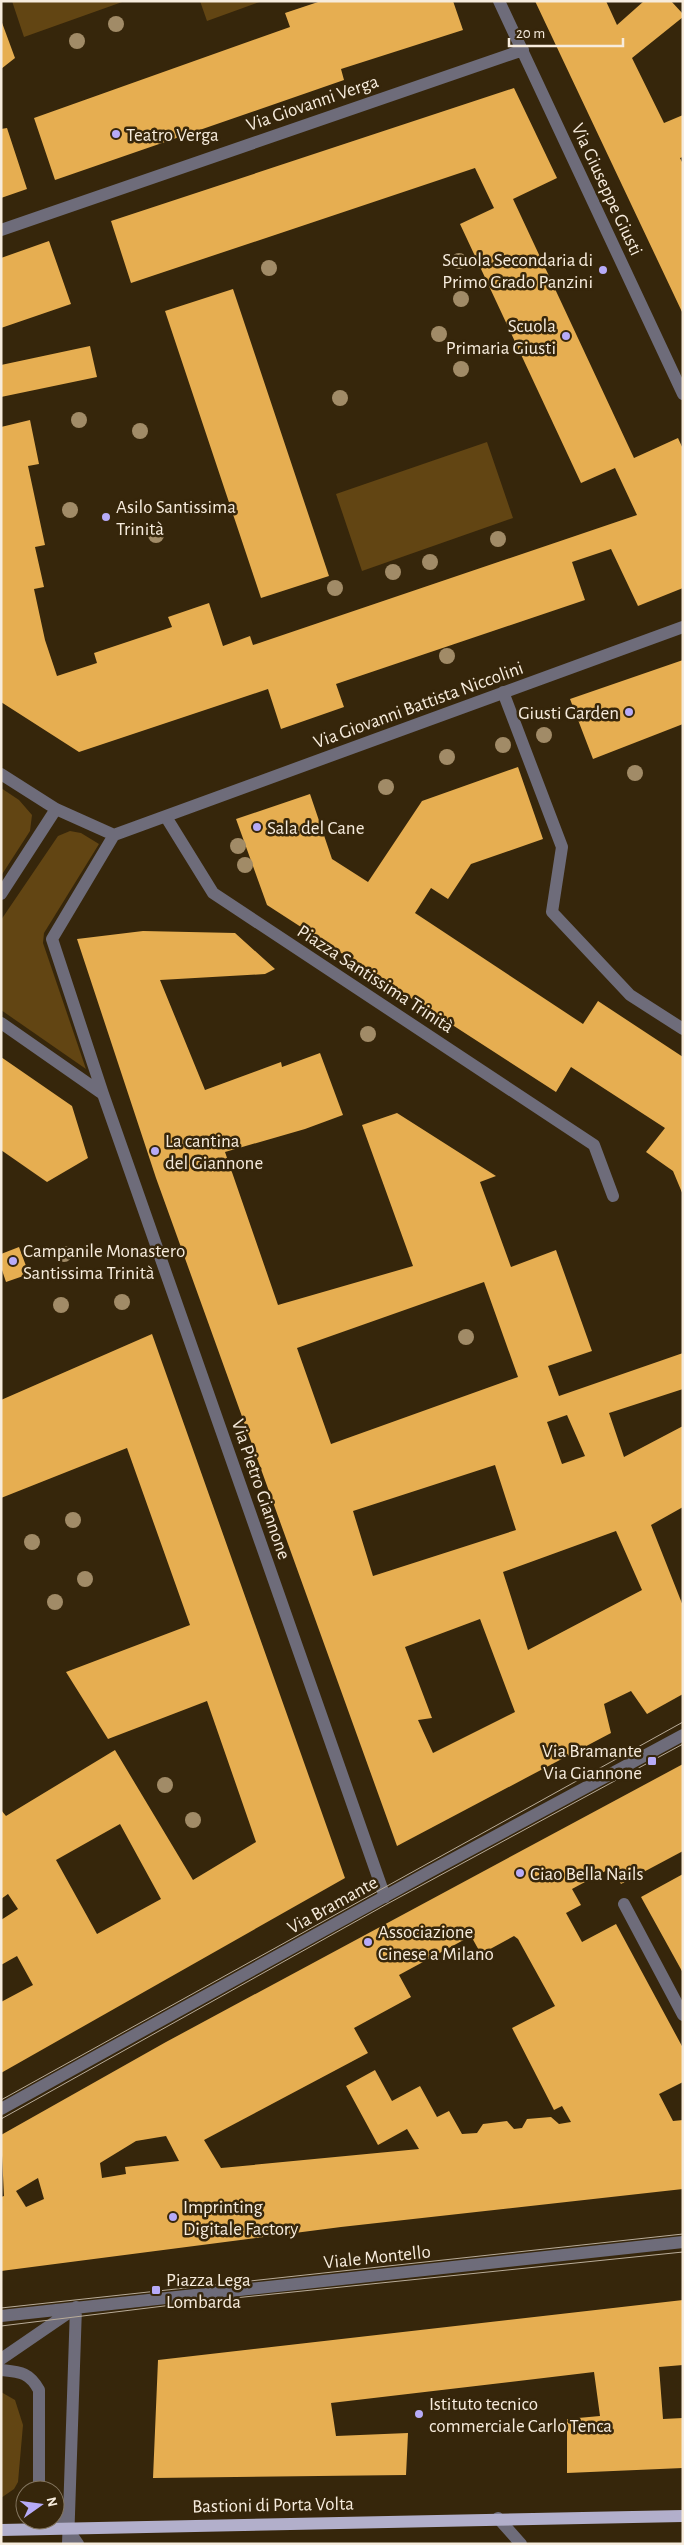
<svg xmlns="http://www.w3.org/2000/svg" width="684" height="2545" viewBox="0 0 684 2545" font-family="'Alegreya Sans',sans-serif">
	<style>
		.green { fill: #624513 }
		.building { fill: #e6ae51; fill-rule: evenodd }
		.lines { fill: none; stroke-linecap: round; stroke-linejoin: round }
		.minor { stroke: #6e6c7a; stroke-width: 12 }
		.major { stroke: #b2afcb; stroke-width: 12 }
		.tram { stroke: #b9ac99; stroke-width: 1 }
		.tree { fill: #a18b67 }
		.poi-dot { fill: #b7abf8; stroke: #36260b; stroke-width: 2 }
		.labels { text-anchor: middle; stroke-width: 5; stroke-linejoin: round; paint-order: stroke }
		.street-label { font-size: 19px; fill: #f7ecdd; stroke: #36260b }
		.poi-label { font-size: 19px; fill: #f7ecdd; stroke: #36260b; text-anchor: start }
	</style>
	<rect width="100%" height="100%" fill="#36260b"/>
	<path class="green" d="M12 1H125L24 37Z
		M200 1H262L207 21Z
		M487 442 513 518 362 571 336 494Z
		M1 788 19 800 32 815 30 831 1 876Z
		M70 831 81 833 99 844 44 933 43 943 86 1069 1 1010V920L58 836Z
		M1 2392 15 2400 23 2425 18 2482 14 2489 1 2498Z"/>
	<path class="building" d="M321 1H453L463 30 341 69 344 80 55 180 34 118 290 27 285 13Z
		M535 1H606L617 25 644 1H671L683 14V17L632 58 664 123 683 115V157L680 158 683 164V314Z
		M1 20 15 58 1 69Z
		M514 88 557 178 513 199 634 458 678 438 683 449V588L638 606 611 549 572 562 585 600 336 684 344 707 281 729 268 689 79 752 1 702V427L30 420 39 464 28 466 45 545 35 547 44 587 34 589 45 640 57 676 97 663 94 653 172 627 168 617 209 603 223 646 250 636 253 645 637 515 615 468 581 483 460 224 494 208 475 168 131 283 111 221Z
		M7 128 27 189 1 198V129Z
		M49 241 71 304 1 328V258Z
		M233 289 329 576 261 598 165 311Z
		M90 346 97 377 1 397V365Z
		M683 660V724L593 759 570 699Z
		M518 767 543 839 471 864 448 899 431 888 415 913 583 1024 598 1001 683 1057V1195L673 1171 646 1152 665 1128 571 1067 556 1092 267 905 236 819 310 794 332 859 368 882 422 801Z
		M143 931 235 933 275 969 265 974 160 980 205 1090 281 1062 282 1067 320 1053 343 1115 305 1129 225 1152 278 1305 413 1266 362 1125 397 1113 496 1176 480 1182 511 1267 556 1250 592 1351 548 1366 559 1396 683 1353V1389L609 1413 624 1457 683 1426V1507L651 1525 683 1606V1694L647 1714 631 1691 604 1704 611 1733 397 1846 156 1178 77 939ZM484 1282 518 1377 331 1444 297 1348ZM567 1415 585 1456 562 1464 547 1422ZM495 1465 516 1530 373 1576 353 1511ZM616 1531 642 1590 528 1650 503 1572ZM480 1619 515 1712 433 1753 418 1720 432 1718 405 1647Z
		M1 1057 72 1106 88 1158 47 1182 1 1150Z
		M19 1247 29 1274 6 1282 1 1267V1254Z
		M152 1334 345 1878 1 2073V2002L33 1985 17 1956 1 1965V1920L18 1909 8 1894 1 1899V1810L6 1816 115 1750 193 1880 256 1842 207 1701 108 1739 66 1672 190 1625 127 1448 1 1498V1400ZM120 1824 161 1899 97 1934 56 1860Z
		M683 1764V1851L621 1884 611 1868 572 1889 581 1905 566 1913 582 1942 616 1924 683 2048V2082L659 2094 673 2121 683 2120V2189L341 2227 1 2271V2197L4 2196 1 2135 166 2042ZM471 1936 481 1954 514 1936 518 1939 555 2006 512 2028 554 2110 562 2106 571 2122 559 2124 551 2117 527 2119 522 2128 514 2129 507 2121 483 2124 477 2133 462 2134 449 2111 437 2117 420 2086 392 2101 375 2070 346 2086 378 2145 407 2129 419 2149 221 2168 204 2140 368 2053 354 2028 411 1997 399 1975ZM166 2136 179 2161 125 2167 126 2174 102 2178 100 2163 136 2141ZM38 2178 44 2199 26 2207 16 2191Z
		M683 1874V1973L641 1897Z
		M683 2300V2365L659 2367 663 2419 683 2418V2468L567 2473V2419L600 2416 594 2372 331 2403 336 2436 408 2433 406 2475 153 2478 158 2360Z"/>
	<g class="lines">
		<path class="minor" d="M499 1 683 394
			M1 230 523 50
			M503 692 562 847 552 912 630 995 683 1029
			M1 774 56 809 114 835
			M166 817 213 893 594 1145 613 1196
			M1 894 56 809
			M1 1023 103 1094
			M385 1897 103 1094 52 939 114 835 683 627
			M624 1904 683 2015
			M1 2109 429 1872 683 1735
			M1 2316 683 2242
			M1 2359 74 2309
			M1 2370C20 2372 29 2372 39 2390V2490
			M55 2511 78 2544
			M498 2518 521 2544
			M68 2544 76 2307"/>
		<path class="major" d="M1 2530 683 2516"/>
		<path class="tram" d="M1 2100 683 1722
			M1 2119 387 1904 683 1744
			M1 2308 683 2234
			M1 2326 205 2301 683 2252"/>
	</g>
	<g class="tree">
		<circle cx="116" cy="24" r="8"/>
		<circle cx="77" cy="41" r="8"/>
		<circle cx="459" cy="261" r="8"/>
		<circle cx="269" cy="268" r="8"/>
		<circle cx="461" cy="299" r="8"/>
		<circle cx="439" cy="334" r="8"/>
		<circle cx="461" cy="369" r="8"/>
		<circle cx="340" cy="398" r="8"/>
		<circle cx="79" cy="420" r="8"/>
		<circle cx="140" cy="431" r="8"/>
		<circle cx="70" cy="510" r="8"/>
		<circle cx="156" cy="535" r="8"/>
		<circle cx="498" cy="539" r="8"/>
		<circle cx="430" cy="562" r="8"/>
		<circle cx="393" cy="572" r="8"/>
		<circle cx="335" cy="588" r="8"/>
		<circle cx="447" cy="656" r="8"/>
		<circle cx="544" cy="735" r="8"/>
		<circle cx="503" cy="745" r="8"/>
		<circle cx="447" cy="757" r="8"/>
		<circle cx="635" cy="773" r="8"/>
		<circle cx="386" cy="787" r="8"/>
		<circle cx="238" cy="846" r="8"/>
		<circle cx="245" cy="865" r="8"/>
		<circle cx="368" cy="1034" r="8"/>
		<circle cx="64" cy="1254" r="8"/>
		<circle cx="122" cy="1302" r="8"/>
		<circle cx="61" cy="1305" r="8"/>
		<circle cx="466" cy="1337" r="8"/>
		<circle cx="73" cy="1520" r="8"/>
		<circle cx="32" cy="1542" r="8"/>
		<circle cx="85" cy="1579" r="8"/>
		<circle cx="55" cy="1602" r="8"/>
		<circle cx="165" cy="1785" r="8"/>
		<circle cx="193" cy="1820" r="8"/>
	</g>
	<g class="poi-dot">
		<circle cx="116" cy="134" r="5"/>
		<circle cx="603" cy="270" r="5"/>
		<circle cx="566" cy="336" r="5"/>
		<circle cx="106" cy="517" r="5"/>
		<circle cx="629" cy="712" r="5"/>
		<circle cx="257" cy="827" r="5"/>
		<circle cx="155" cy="1151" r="5"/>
		<circle cx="13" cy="1261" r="5"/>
		<rect x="647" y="1756" width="10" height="10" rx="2.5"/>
		<circle cx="520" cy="1873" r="5"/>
		<circle cx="368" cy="1942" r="5"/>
		<circle cx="173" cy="2217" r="5"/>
		<rect x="151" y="2285" width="10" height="10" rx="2.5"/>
		<circle cx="419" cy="2414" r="5"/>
	</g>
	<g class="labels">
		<g class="street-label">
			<text transform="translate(312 102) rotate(-19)" y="7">Via Giovanni Verga</text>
			<text transform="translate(608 189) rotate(65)" y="7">Via Giuseppe Giusti</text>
			<text transform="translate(418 704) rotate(-20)" y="7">Via Giovanni Battista Niccolini</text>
			<text transform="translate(376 978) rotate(33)" y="7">Piazza Santissima Trinità</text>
			<text transform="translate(262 1489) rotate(71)" y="7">Via Pietro Giannone</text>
			<text transform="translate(332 1904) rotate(-29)" y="7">Via Bramante</text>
			<text transform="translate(377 2256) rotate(-6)" y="7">Viale Montello</text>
			<text transform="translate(273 2504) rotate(-1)" y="7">Bastioni di Porta Volta</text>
		</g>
		<g class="poi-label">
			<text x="126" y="141">Teatro Verga</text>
			<text x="593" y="266" text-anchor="end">Scuola Secondaria di<tspan x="593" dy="22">Primo Grado Panzini</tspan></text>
			<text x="556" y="332" text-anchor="end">Scuola<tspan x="556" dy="22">Primaria Giusti</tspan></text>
			<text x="116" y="513">Asilo Santissima<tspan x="116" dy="22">Trinità</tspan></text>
			<text x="619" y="719" text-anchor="end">Giusti Garden</text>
			<text x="267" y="834">Sala del Cane</text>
			<text x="165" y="1147">La cantina<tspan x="165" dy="22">del Giannone</tspan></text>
			<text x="23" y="1257">Campanile Monastero<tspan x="23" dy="22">Santissima Trinità</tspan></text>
			<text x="642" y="1757" text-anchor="end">Via Bramante<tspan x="642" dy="22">Via Giannone</tspan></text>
			<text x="530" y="1880">Ciao Bella Nails</text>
			<text x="378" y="1938">Associazione<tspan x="378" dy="22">Cinese a Milano</tspan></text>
			<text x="183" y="2213">Imprinting<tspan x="183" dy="22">Digitale Factory</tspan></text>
			<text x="166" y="2286">Piazza Lega<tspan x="166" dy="22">Lombarda</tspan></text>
			<text x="429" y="2410">Istituto tecnico<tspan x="429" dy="22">commerciale Carlo Tenca</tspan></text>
		</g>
	</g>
	<rect width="684" height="2545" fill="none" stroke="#f7ecdd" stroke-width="5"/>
	<g transform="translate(40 2505) rotate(76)"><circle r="24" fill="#36260b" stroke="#83755f"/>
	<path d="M0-4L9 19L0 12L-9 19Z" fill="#b7abf8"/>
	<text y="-8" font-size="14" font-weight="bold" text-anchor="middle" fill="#f7ecdd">N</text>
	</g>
	<path d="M509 38v8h114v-8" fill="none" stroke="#f7ecdd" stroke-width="2.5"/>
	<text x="516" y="38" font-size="15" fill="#f7ecdd" stroke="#36260b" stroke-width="4" paint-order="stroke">20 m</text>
</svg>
